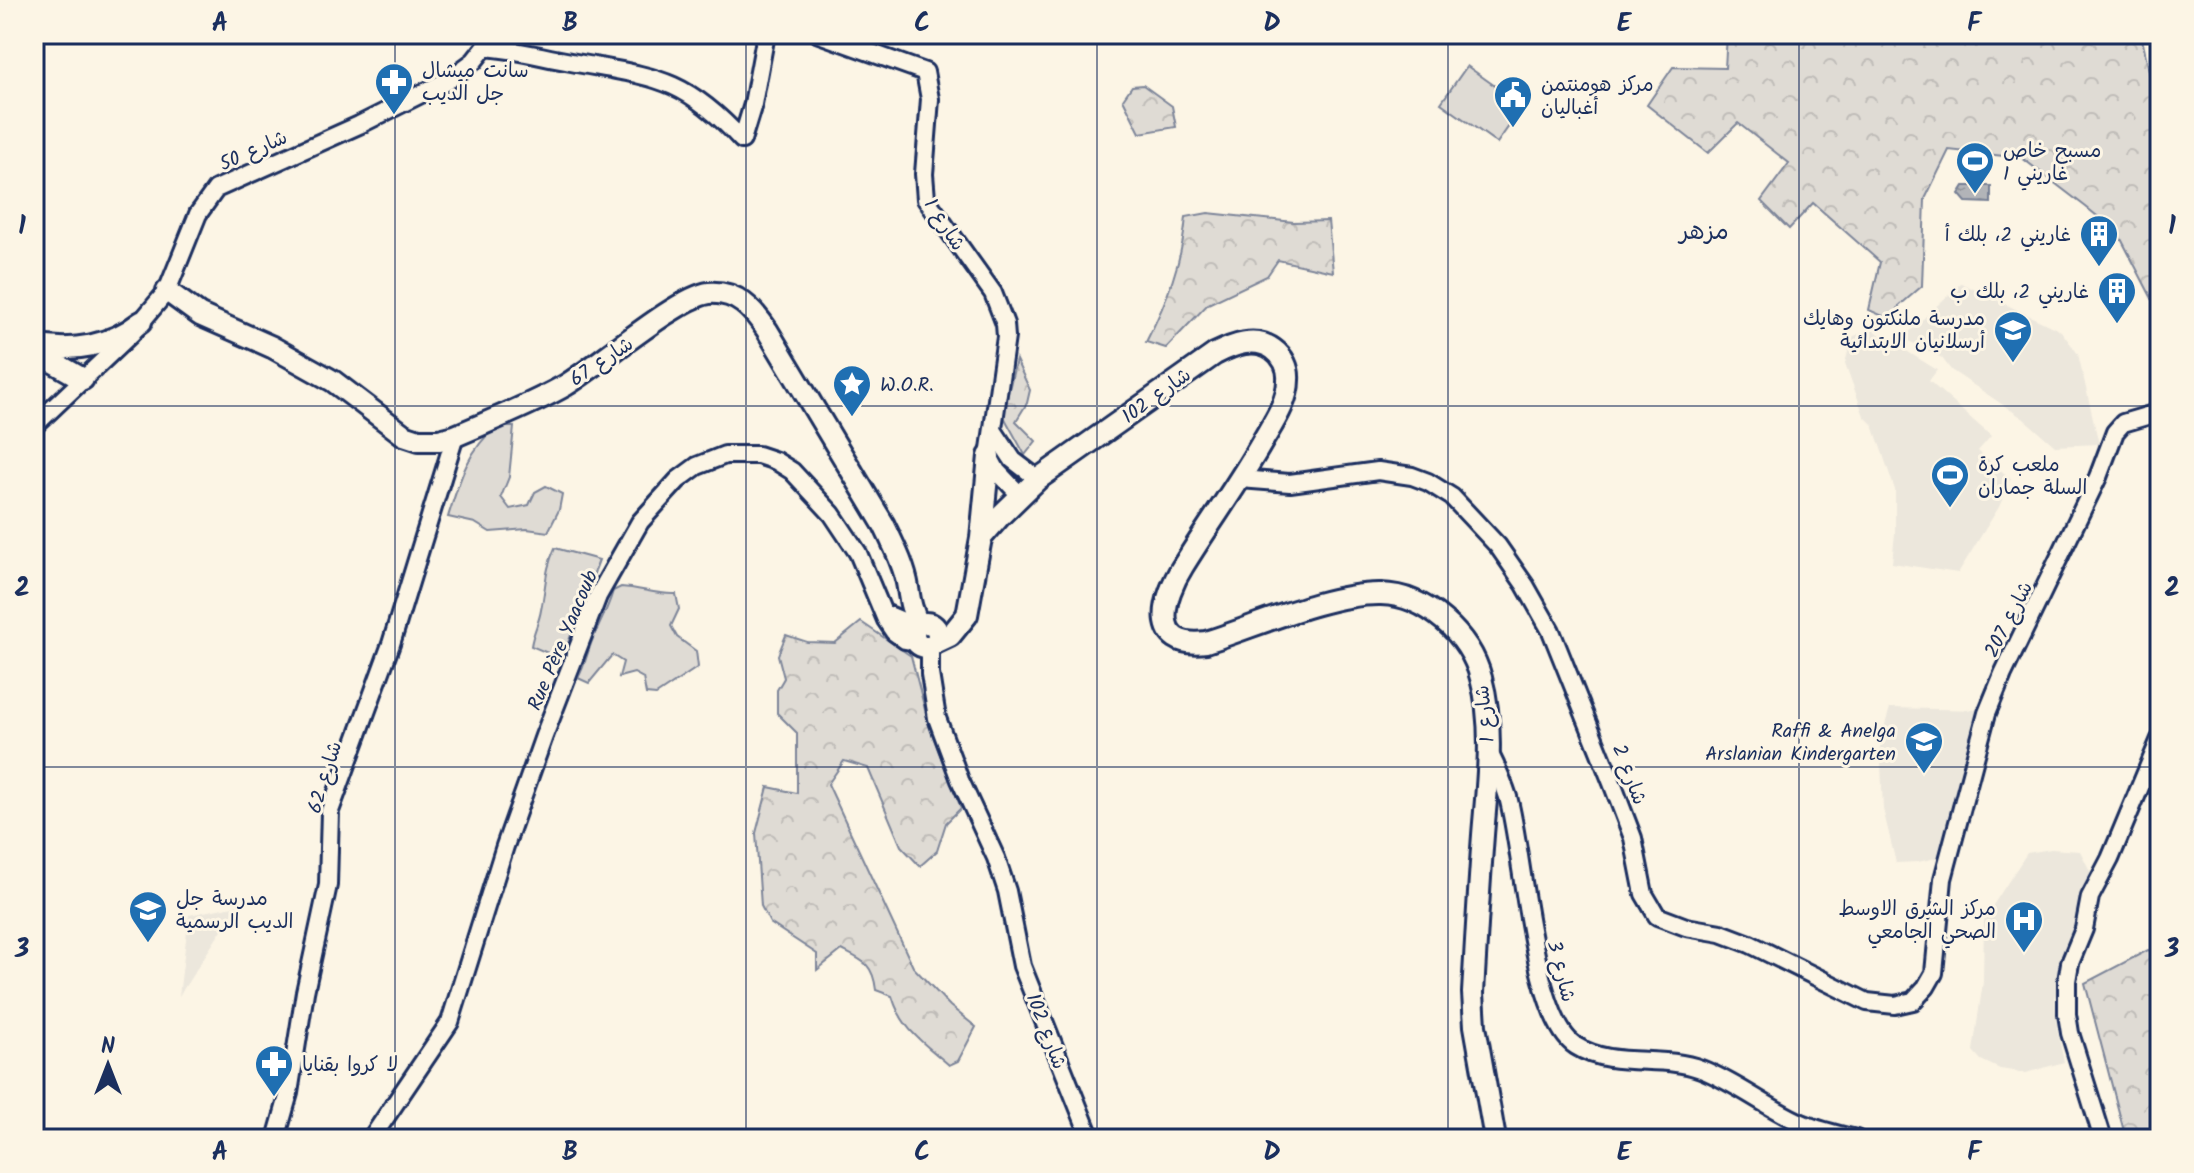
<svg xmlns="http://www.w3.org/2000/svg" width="2194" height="1173" viewBox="0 0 2194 1173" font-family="Kalam,'Playpen Sans Arabic',sans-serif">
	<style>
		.built { fill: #ece7dc }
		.grass { fill: #dfdbd4; stroke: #7d8599; stroke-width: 2 }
		.forest { fill: url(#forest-crowns); stroke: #7d8599; stroke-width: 2 }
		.water { fill: url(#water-ripples); stroke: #767f94; stroke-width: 2 }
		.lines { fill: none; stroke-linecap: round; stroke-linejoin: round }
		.minor-casing { stroke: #1b2f5e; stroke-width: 22 }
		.major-casing { stroke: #1b2f5e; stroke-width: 26 }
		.minor { stroke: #fcf5e5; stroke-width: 16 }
		.major { stroke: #fcf5e5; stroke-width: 20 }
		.grid { fill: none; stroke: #1b2f5e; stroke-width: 2; stroke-opacity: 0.55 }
		.labels { text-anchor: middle; stroke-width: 6; stroke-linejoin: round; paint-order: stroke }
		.poi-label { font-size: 20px; fill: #1b2f5e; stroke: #fcf5e5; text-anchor: start }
		.street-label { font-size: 20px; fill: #1b2f5e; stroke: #fcf5e5 }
		.quarter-label { font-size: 24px; fill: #1b2f5e; stroke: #fcf5e5 }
		.neatline { fill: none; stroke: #1b2f5e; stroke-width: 3 }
		.grid-label { font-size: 26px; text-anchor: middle; font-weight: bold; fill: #1b2f5e }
	</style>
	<defs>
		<pattern id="forest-crowns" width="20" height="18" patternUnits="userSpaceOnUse" patternTransform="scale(2)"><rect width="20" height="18" fill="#dfdbd4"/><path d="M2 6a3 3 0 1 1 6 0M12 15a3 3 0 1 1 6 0" fill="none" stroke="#bfbcb8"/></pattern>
		<pattern id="water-ripples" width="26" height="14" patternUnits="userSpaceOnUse" patternTransform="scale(2)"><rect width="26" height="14" fill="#b2b4b8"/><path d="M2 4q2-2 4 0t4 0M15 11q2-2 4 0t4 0" fill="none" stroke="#909399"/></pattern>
	</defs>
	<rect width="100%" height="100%" fill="#fcf5e5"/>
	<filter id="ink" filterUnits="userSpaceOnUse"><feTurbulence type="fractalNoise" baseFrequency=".0125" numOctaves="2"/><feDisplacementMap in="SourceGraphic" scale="16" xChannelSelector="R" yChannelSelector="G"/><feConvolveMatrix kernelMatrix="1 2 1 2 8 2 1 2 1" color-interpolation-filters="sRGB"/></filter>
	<g filter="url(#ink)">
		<path class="built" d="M1961 283 2061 331 2078 354 2099 444 2055 446 2024 419 1951 370 1942 358 1903 338Z
			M1871 329 1937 370 1929 381 1991 436 1978 451 2011 479 1999 507 1958 573 1892 563 1895 533V490L1873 425 1864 416 1845 363 1852 337Z
			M1890 708 1981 710 1949 855 1918 862 1896 863 1883 809 1880 741Z
			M2051 849 2080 851 2094 879 2068 942 2055 999 2057 1029 2064 1062 2026 1073 2000 1069 1981 1060 1973 1051 1983 982 1984 919 2027 853Z
			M238 905 179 996 189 915Z"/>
		<path class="grass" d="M1467 66 1523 106 1497 143 1441 103Z
			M496 427H514L509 477 501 497 510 509 529 505 535 492 546 486 562 494 559 510 548 532 527 529 490 532 475 523 448 517C459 482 467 451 496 427Z
			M555 548 599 560 562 659 531 646C533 632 539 623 541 610 546 587 545 569 555 548Z
			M621 587C641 588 656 595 676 594L679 609 671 626 677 637 696 651 698 667 656 695 646 694 643 678 634 673 619 677 623 662 612 655 589 683 578 678C586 664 588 648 595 634 602 619 608 608 613 591Z"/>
		<path class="forest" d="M1727 34H2141L2151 80 2160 106V314L2118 233 2086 207 2022 158 1949 150 1925 199 1922 286 1899 306 1894 321 1869 310 1880 262 1813 203 1789 229 1761 201 1789 163 1738 123 1708 153 1647 105 1673 67 1725 68Z
			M1143 85 1172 106 1176 127 1140 133 1123 99 1132 86Z
			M1208 213 1294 222 1328 221 1333 272 1278 260 1267 276 1208 304 1166 348 1146 342C1167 301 1182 262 1186 217Z
			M1016 360 1030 390 1027 403 1016 421 1036 441 1025 455 1003 415Z
			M861 622 911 656 930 729 961 808 946 823 937 851 920 866 901 846 868 768 844 761 828 784 913 967 950 1006 976 1027 958 1061 949 1065C924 1043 902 1030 892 996L876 990C873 964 864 961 842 950L817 970V954L770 923 761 906 756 833 768 787 797 793V733L777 713V690L784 678 778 655 786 635 807 642 835 643Z
			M2148 950 2160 954V1139H2126L2085 983Z"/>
		<path class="water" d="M1964 186H1991V203L1966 202 1959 194Z"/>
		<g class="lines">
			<g class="minor-casing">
				<path id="minor" d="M819 34 925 72 930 99 924 174 926 199 993 293 1005 324 1006 337 989 456 997 471 1020 495
					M485 47C514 49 542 57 571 62 652 77 682 75 742 140
					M742 140 753 104 766 34
					M34 426 131 334 167 291 198 214 216 189 359 125 447 81 474 61 485 47 490 34
					M993 430 1013 460 1038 479
					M1240 479 1290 483 1378 471 1412 476 1428 482 1452 497 1498 546 1525 585 1551 631 1612 783 1633 838 1644 894 1657 916 1686 927 1721 933 1750 944 1867 1002 1895 1005 1913 1001 1926 987 1934 973 1943 879 1987 713 2003 674 2098 477 2115 432 2123 423 2160 412
					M884 613 917 627
					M930 646V674L937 718 960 780 996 858 1007 891 1022 966 1091 1139
					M1489 752C1496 766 1503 781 1508 797 1523 849 1532 1019 1576 1046 1612 1069 1662 1054 1701 1069 1735 1082 1765 1106 1797 1121 1816 1130 1836 1134 1856 1139
					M276 1139 289 1093 305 992 328 885 330 811 391 644 455 436
					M371 1139 450 1022 505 846 544 736 598 596 640 522 678 480 697 466 725 455H758L776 461 792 471 832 514 858 553 886 620 894 632 905 640 916 642
					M2103 1139 2070 1033 2067 1014V981L2070 963 2084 929 2090 897 2110 859 2160 739"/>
			</g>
			<g class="major-casing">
				<path id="major" d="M167 291 200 315 272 347 333 381 404 435 419 440H439L455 436C492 420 531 405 566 385 599 365 678 297 709 293 737 291 753 309 767 330L884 525C893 544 905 567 908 588 910 602 912 612 919 625
					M34 345C72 353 111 346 141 322
					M34 351 83 379
					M981 538 989 456
					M914 635a12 12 0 1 1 24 0a12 12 0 1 1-24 0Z
					M933 644 950 636 967 615 981 538 1001 515 1038 479 1215 354C1233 345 1255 336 1273 349 1283 356 1289 368 1288 380 1288 400 1275 420 1265 437 1240 482 1210 522 1183 566 1163 597 1149 649 1206 642 1257 626 1328 593 1381 594 1426 595 1470 635 1481 678 1495 728 1487 784 1483 835 1479 888 1476 940 1473 993L1475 1026 1495 1139"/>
			</g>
			<use href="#minor" class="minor"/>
			<use href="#major" class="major"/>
		</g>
	</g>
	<path class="grid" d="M395 34V1139M746 34V1139M1097 34V1139M1448 34V1139M1799 34V1139M34 406H2160M34 767H2160"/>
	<defs>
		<g id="pharmacy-pin" transform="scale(2)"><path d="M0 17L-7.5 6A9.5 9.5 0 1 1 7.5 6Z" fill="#1f6fb2" stroke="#fcf5e5"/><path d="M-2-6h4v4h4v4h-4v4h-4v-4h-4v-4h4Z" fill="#fff"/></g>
		<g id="civic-pin" transform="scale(2)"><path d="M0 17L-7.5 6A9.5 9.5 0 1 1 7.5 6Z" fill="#1f6fb2" stroke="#fcf5e5"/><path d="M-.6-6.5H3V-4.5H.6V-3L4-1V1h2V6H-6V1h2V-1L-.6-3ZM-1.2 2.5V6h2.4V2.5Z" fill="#fff"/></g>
		<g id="stadium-pin" transform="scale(2)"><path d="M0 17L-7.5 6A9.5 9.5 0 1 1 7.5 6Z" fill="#1f6fb2" stroke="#fcf5e5"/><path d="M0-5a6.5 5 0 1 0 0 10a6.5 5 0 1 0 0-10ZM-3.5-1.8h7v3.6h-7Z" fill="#fff"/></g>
		<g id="building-pin" transform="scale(2)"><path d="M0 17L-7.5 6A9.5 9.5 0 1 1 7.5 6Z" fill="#1f6fb2" stroke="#fcf5e5"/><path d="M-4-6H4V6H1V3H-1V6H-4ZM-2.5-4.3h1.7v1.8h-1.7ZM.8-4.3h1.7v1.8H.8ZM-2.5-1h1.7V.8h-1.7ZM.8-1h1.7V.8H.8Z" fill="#fff"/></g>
		<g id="school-pin" transform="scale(2)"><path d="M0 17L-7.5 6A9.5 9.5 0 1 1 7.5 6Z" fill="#1f6fb2" stroke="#fcf5e5"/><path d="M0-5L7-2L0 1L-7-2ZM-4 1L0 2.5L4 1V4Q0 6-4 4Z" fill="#fff"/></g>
		<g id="sight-pin" transform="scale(2)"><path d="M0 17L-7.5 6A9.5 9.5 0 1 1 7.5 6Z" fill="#1f6fb2" stroke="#fcf5e5"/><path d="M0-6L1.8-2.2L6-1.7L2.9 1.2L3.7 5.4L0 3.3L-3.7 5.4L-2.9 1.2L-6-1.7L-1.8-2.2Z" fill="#fff"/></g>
		<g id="hospital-pin" transform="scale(2)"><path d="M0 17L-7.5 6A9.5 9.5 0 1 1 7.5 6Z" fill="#1f6fb2" stroke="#fcf5e5"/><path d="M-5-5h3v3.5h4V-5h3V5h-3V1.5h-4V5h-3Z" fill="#fff"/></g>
	</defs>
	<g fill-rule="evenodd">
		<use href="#pharmacy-pin" x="394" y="82"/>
		<use href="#civic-pin" x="1513" y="95"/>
		<use href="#stadium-pin" x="1975" y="161"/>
		<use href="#building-pin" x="2099" y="234"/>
		<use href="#building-pin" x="2117" y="291"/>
		<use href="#school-pin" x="2013" y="330"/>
		<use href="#sight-pin" x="852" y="384"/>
		<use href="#stadium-pin" x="1950" y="475"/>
		<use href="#school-pin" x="1924" y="741"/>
		<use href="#school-pin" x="148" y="910"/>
		<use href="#hospital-pin" x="2024" y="920"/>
		<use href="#pharmacy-pin" x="274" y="1064"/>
	</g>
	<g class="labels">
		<g class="poi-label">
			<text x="422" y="77">سانت ميشال<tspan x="422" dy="23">جل الديب</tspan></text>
			<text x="1541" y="91">مركز هومنتمن<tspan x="1541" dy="23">أغباليان</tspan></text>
			<text x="2003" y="157">مسبح خاص<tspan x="2003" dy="23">غاريني 1</tspan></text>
			<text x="2071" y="241" text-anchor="end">غاريني 2، بلك أ</text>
			<text x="2089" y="298" text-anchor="end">غاريني 2، بلك ب</text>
			<text x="1985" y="325" text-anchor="end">مدرسة ملنكتون وهايك<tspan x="1985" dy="23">أرسلانيان الابتدائية</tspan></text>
			<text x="880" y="391">W.O.R.</text>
			<text x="1978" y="471">ملعب كرة<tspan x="1978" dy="23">السلة جماران</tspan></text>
			<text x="1896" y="737" text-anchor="end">Raffi &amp; Anelga<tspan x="1896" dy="23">Arslanian Kindergarten</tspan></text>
			<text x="176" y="905">مدرسة جل<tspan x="176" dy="23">الديب الرسمية</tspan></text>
			<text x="1996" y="915" text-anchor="end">مركز الشرق الاوسط<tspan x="1996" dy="23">الصحي الجامعي</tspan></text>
			<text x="302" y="1071">لا كروا بقنايا</text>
		</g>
		<g class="street-label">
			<text transform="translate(253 150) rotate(-24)" y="7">شارع 50</text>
			<text transform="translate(945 224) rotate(57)" y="7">شارع 1</text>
			<text transform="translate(601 361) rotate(-34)" y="7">شارع 67</text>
			<text transform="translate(1156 395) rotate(-36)" y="7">شارع 102</text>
			<text transform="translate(2008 619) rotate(-63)" y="7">شارع 207</text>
			<text transform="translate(562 640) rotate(-67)" y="7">Rue Père Yaacoub</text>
			<text transform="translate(1484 714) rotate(-96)" y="7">شارع 1</text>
			<text transform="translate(1630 774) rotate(69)" y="7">شارع 2</text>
			<text transform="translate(324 777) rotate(-73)" y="7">شارع 62</text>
			<text transform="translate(1562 971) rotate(76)" y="7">شارع 3</text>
			<text transform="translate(1047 1031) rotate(69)" y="7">شارع 102</text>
		</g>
		<g class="quarter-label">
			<text x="1704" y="239">مزهر</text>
		</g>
	</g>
	<rect width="2194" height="1173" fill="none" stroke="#fcf5e5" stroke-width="88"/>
	<g transform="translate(108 1065)" stroke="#fcf5e5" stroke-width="6" paint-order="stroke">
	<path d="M0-6L14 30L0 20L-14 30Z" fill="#1b2f5e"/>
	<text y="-12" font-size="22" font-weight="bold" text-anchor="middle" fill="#1b2f5e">N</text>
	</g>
	<rect x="44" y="44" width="2106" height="1085" class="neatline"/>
	<g class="grid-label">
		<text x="220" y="31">A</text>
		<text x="570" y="31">B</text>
		<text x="922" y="31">C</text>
		<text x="1272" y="31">D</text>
		<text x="1624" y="31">E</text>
		<text x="1974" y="31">F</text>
		<text x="22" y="234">1</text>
		<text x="2172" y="234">1</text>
		<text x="22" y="596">2</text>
		<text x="2172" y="596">2</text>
		<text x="22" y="957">3</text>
		<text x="2172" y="957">3</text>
		<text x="220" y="1160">A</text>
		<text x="570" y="1160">B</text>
		<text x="922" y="1160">C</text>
		<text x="1272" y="1160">D</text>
		<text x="1624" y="1160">E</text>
		<text x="1974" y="1160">F</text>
	</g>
</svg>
